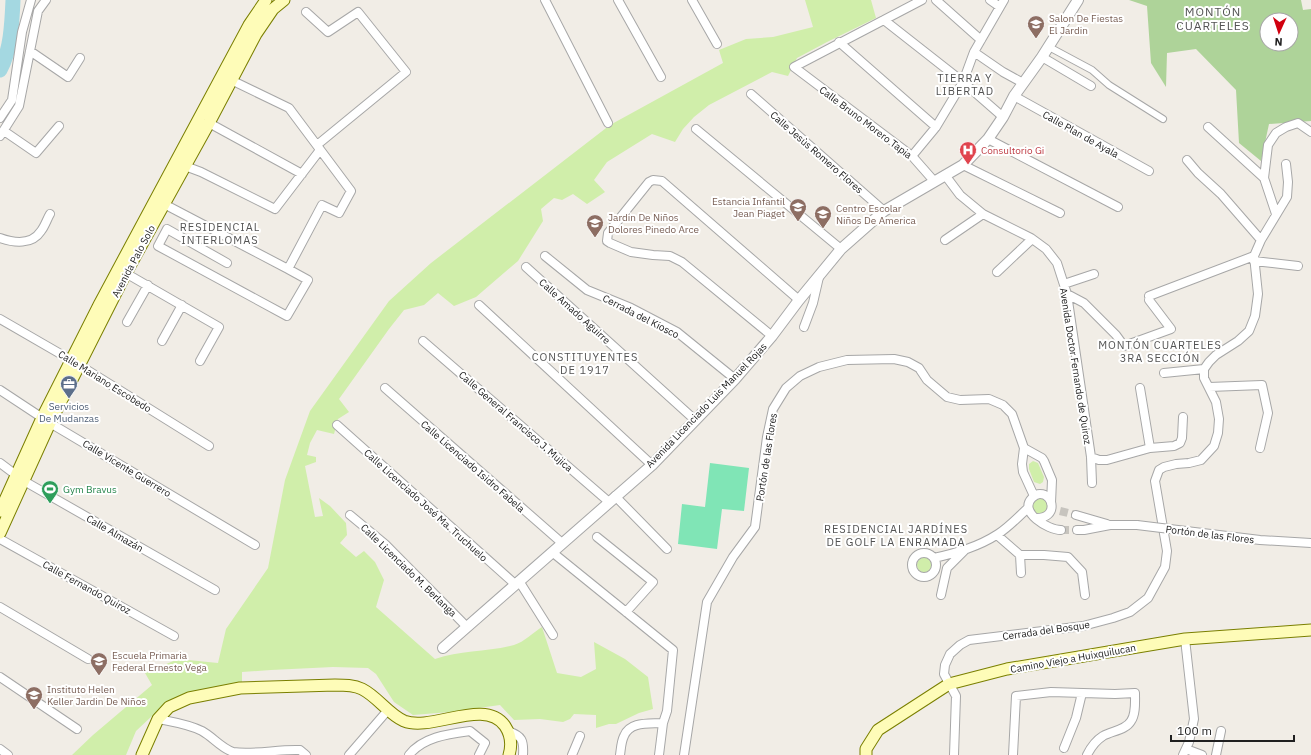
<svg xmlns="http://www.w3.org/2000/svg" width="1311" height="755" viewBox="0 0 1311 755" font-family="'IBM Plex Sans',sans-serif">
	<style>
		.grass { fill: #d0eeaa }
		.forest { fill: #aed399; fill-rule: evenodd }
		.pitch { fill: #80e5b6 }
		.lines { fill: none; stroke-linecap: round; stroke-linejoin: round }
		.river { stroke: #a4d8e1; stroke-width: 15 }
		.minor-tunnel { stroke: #c7c4be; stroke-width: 8; stroke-dasharray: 8 4; stroke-linecap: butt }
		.pedestrian-casing { stroke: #a7a7a7; stroke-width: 8 }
		.minor-casing { stroke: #a7a7a7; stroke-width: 10 }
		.tertiary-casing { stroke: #a7a7a7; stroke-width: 12 }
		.secondary-casing { stroke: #7a7f00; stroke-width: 13 }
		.pedestrian { stroke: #fff; stroke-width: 6 }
		.minor { stroke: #fff; stroke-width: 8 }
		.tertiary { stroke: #fff; stroke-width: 10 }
		.secondary { stroke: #fefcb8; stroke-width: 11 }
		.minor-bridge-casing { stroke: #a7a7a7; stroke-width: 10; stroke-linecap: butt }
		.minor-bridge { stroke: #fff; stroke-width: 8 }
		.labels { text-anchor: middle; stroke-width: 4; stroke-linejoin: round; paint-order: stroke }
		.education-label { font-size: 10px; fill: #785e54; stroke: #fff; text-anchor: start }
		.street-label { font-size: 10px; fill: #202020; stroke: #fff }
		.health-label { font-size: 10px; fill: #be3a42; stroke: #fff; text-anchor: start }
		.service-label { font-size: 10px; fill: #4e5e75; stroke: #fff }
		.leisure-label { font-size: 10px; fill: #27864d; stroke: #fff; text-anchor: start }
		.neighbourhood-label { font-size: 11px; letter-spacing: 1px; fill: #535353; stroke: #fff }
		.quarter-label { font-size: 12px; letter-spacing: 1px; fill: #535353; stroke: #fff }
	</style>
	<rect width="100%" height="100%" fill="#f1ede6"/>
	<path class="grass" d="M805 0H871L876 18 827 42 797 58 788 76 772 72 709 105 694 117 683 129 675 142 652 134 607 162 594 180 605 192 587 204 573 194 562 200 554 198 541 209 543 221 518 261 476 297 454 306 438 293 424 305 404 310 389 329 339 399 349 412 338 419 334 434 317 430 310 443 307 455 316 457V462L305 466 315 517 323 516 319 498 330 506 346 523 347 535 340 543 356 557 364 551 375 562 384 580 376 607 435 659C460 650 488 652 514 645 524 642 534 632 542 627L557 673 581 677 596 669 594 642 625 659 648 677 653 709 639 713 616 724H609L596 728V715L574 714 570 719 563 722 540 719 514 720 500 705 450 712 413 715 394 702 376 674 368 668 333 667 271 670 242 672V685L169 704 152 716 136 731 126 755H72L93 735 152 685 145 673 178 659 218 663 226 629 268 568 285 480 310 411 389 301 431 263 610 125 723 63 719 50 746 39 773 37 813 27Z
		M1033 461 1038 463 1044 477 1043 482 1040 484 1034 482 1029 469V464Z
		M1032 506a8 8 0 1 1 16 0a8 8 0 1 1-16 0Z
		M917 565a8 8 0 1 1 16 0a8 8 0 1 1-16 0Z"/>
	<path class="forest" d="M1129 0H1301L1303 10 1311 9V121L1269 124 1261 161 1239 143 1236 90 1196 49 1167 53 1166 87 1151 63 1147 6ZM1267 20H1291V44H1267Z"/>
	<path class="pitch" d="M710 463 749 468 744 511 722 509 717 549 678 544 682 504 705 507Z"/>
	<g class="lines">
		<path class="river" d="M0 70C11 50 12 23 13 0"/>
		<path class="minor-tunnel" d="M1060 511 1076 515
			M1061 530H1077"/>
		<g class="pedestrian-casing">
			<path id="pedestrian" d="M1049 47 1092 70 1109 85 1163 119"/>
		</g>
		<g class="minor-casing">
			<path id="minor" d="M545 0 608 123
				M618 0 661 77
				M692 0 717 44
				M922 0 794 67 912 156 934 181
				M936 0 981 40
				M990 0 1000 7
				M306 12 328 32 358 12 406 72 317 145
				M884 20 963 82 1003 117
				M839 42 936 127
				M30 51 68 77 80 58
				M974 52 1003 72 1023 83
				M1042 57 1091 86
				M751 94 884 211
				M1014 96 1149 171
				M0 118 12 100 22 32 31 0
				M209 123 302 174
				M1208 127 1264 178
				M696 129 841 249
				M4 131 36 153 59 126
				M0 136 19 106 38 11 46 0
				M988 139 1118 207
				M912 156 936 127 963 82 974 52 1004 0
				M1187 160 1198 173 1221 194 1261 240
				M963 165 1060 213
				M185 166 201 172 275 209 320 150
				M945 175 960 195 983 214 1031 238 1046 249 1057 263 1067 294 1091 457 1092 483
				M164 204 288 269
				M1276 214 1264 178 1268 145 1276 133 1286 127 1298 123 1311 132
				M0 238C14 243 32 245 41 231 45 226 47 219 50 214
				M945 240 983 214
				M545 256 587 290 631 308 677 332 735 379
				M1254 261 1298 266
				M227 263 167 229 158 246 287 316 308 280 288 269 322 205 339 213 351 191 289 108 231 80
				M526 267 695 420
				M122 271 219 327 200 361
				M997 272 1032 239
				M1064 284 1094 274
				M1067 294 1084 303 1116 335 1124 346 1171 329 1149 300
				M1149 296 1254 256
				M479 305 652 465
				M0 319 71 360 209 446
				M127 322 148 285
				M804 327 813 303 819 277
				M772 336 682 262 670 256 653 255 631 252 610 243 607 241 608 233 649 182 653 180 662 181 799 300
				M162 341 182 305
				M423 341 609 502
				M1164 373 1204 369
				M1209 387 1262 385 1268 413 1260 448
				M385 388 562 543
				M1140 388 1150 448
				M0 390 50 423 255 545
				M337 425 515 584
				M1024 448 1042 458 1044 461 1052 480 1051 503
				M1091 457 1099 460H1107L1150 448 1174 446 1180 443 1182 438 1183 417
				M0 463 24 481 215 590
				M615 496 667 549
				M350 515 385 544 467 627
				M1076 515 1107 524
				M1037 518C1058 518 1054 494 1040 494 1037 494 1034 496 1032 498 1018 512 1048 530 1061 530
				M1077 530H1084L1110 525H1137
				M997 535 1020 555H1044L1068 557 1082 572 1085 595
				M597 537 653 582 626 612
				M0 539 174 636
				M552 552 673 650 667 711 663 723C649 724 630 721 624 736 621 742 621 749 620 755
				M912 565a12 12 0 1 1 24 0a12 12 0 1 1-24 0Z
				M1020 555 1021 573
				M934 558C956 553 978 547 998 534 1009 527 1018 517 1028 508
				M519 581 553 635
				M941 595 947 568 964 551
				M0 607 88 659
				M0 677 77 729
				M158 719C173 722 188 724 202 731 213 737 221 748 233 752 255 755 278 749 300 750L306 755
				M508 731C522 736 524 740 523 755
				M1064 748 1076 718 1082 693
				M0 749 8 755
				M1186 749 1202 755
				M349 755 388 710
				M409 755C423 737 448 734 470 731L485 743 479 755
				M572 755 580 736
				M659 755 663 723
				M684 755 707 602 733 557 755 527 767 437 773 409 786 388 800 376 819 367 847 360 894 359 908 362 919 368 927 380 947 397 960 400 989 399 1003 405 1012 414 1024 448 1022 464 1023 472 1034 496
				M954 755 956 696 944 674 945 665 950 654 960 645 969 640 1083 626 1113 618 1130 612 1148 598 1165 567 1167 551 1155 481 1159 470 1164 467 1176 464 1189 463 1201 460 1214 446 1218 433 1219 419 1216 402 1204 378V369L1209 362 1216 355 1238 341 1249 331 1255 316 1258 294 1254 256 1261 240 1287 197 1288 182 1286 164
				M1013 755 1016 696 1051 692 1115 694 1135 693C1135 701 1136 714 1131 721 1126 730 1112 731 1103 736 1095 741 1091 747 1087 755
				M1183 755 1189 742 1194 719 1185 639
				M1216 755 1221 731"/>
		</g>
		<g class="tertiary-casing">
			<path id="tertiary" d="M443 648 652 465 735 379 772 336 799 300 841 249 884 211 963 165 988 139 1003 117 1014 96 1042 57 1078 0"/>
		</g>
		<g class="secondary-casing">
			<path id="secondary" d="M0 511 42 418 100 303 249 25 266 0
				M0 533 50 423 126 273 209 123 256 34 273 9 284 0
				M142 755 158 719 169 707 189 698 240 688 335 685C344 685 354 685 362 689 378 697 388 714 404 721 432 732 485 697 505 726 511 735 512 745 509 755
				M866 755V749L878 730 949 684 1007 669 1185 639 1311 630"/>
		</g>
		<use href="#pedestrian" class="pedestrian"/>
		<use href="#minor" class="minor"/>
		<use href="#tertiary" class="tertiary"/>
		<use href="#secondary" class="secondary"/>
		<g class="minor-bridge-casing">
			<path id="minor-bridge" d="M1137 525 1260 540 1311 543"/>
		</g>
		<use href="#minor-bridge" class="minor-bridge"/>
	</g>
	<defs>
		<g id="university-pin" transform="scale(0.9)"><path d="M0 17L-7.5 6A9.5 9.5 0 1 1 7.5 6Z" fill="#8d6e63" stroke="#fff"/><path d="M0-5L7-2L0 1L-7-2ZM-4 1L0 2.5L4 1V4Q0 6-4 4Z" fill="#fff"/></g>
		<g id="hospital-pin" transform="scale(0.9)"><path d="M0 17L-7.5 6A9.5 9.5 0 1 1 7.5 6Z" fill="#e0444e" stroke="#fff"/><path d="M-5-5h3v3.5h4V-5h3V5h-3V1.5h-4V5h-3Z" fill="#fff"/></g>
		<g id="school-pin" transform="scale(0.9)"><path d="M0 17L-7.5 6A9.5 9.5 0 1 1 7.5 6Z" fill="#8d6e63" stroke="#fff"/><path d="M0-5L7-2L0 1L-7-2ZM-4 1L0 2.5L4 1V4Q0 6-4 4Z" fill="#fff"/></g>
		<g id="office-pin" transform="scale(0.9)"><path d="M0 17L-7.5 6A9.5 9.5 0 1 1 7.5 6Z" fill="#5c6f8a" stroke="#fff"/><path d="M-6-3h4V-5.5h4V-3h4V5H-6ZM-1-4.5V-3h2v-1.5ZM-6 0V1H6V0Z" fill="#fff"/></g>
		<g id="stadium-pin" transform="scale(0.9)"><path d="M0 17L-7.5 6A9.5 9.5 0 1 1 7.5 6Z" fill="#2e9e5b" stroke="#fff"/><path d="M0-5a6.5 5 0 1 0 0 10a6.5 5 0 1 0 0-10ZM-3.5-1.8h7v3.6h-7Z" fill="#fff"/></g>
	</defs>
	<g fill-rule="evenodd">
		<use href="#university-pin" x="1036" y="24"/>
		<use href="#hospital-pin" x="968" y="150"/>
		<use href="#school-pin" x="798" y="207"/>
		<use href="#school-pin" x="823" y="214"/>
		<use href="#school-pin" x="595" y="223"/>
		<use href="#office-pin" x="69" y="384"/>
		<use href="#stadium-pin" x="50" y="489"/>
		<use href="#school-pin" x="99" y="661"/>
		<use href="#school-pin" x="34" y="695"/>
	</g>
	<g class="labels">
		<g class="education-label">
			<text x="1049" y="22">Salon De Fiestas<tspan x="1049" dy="12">El Jardin</tspan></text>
			<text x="785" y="205" text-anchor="end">Estancia Infantil<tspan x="785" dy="12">Jean Piaget</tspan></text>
			<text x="836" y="212">Centro Escolar<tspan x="836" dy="12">Niños De America</tspan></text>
			<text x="608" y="221">Jardin De Niños<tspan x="608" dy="12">Dolores Pinedo Arce</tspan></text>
			<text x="112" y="659">Escuela Primaria<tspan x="112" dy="12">Federal Ernesto Vega</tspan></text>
			<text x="47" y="693">Instituto Helen<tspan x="47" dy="12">Keller Jardin De Niños</tspan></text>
		</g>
		<g class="street-label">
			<text transform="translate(866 122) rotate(37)" y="4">Calle Bruno Morero Tapia</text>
			<text transform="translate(1081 134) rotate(29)" y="4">Calle Plan de Ayala</text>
			<text transform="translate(817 152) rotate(41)" y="4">Calle Jesùs Romero Flores</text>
			<text transform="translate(133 261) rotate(-62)" y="4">Avenida Palo Solo</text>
			<text transform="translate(575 311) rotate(42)" y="4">Calle Amado Aguirre</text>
			<text transform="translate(641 316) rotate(27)" y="4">Cerrada del Kiosco</text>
			<text transform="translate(1076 366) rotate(81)" y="4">Avenida Doctor Fernando de Quiroz</text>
			<text transform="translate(105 381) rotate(32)" y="4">Calle Mariano Escobedo</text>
			<text transform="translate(706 405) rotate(-46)" y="4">Avenida Licenciado Luis Manuel Rojas</text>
			<text transform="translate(516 421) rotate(41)" y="4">Calle General Francisco J. Mujica</text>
			<text transform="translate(766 457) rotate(-81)" y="4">Portón de las Flores</text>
			<text transform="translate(473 466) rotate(41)" y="4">Calle Licenciado Isidro Fabela</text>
			<text transform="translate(127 468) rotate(31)" y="4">Calle Vicente Guerrero</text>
			<text transform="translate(426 505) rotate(42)" y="4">Calle Licenciado José Ma. Truchuelo</text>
			<text transform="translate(115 533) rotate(30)" y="4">Calle Almazán</text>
			<text transform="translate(1210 534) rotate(7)" y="4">Portón de las Flores</text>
			<text transform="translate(409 570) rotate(44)" y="4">Calle Licenciado M. Berlanga</text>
			<text transform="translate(87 587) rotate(29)" y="4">Calle Fernando Quiroz</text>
			<text transform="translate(1046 630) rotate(-8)" y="4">Cerrada del Bosque</text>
			<text transform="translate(1073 658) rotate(-10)" y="4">Camino Viejo a Huixquilucan</text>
		</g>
		<g class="health-label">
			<text x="981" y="154">Consultorio Gi</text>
		</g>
		<g class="service-label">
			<text x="69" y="410">Servicios<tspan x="69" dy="12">De Mudanzas</tspan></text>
		</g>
		<g class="leisure-label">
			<text x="63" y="493">Gym Bravus</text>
		</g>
		<g class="neighbourhood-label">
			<text x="965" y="82">TIERRA Y<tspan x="965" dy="13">LIBERTAD</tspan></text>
			<text x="220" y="231">RESIDENCIAL<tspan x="220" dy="13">INTERLOMAS</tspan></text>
			<text x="1160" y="349">MONTÓN CUARTELES<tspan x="1160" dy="13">3RA SECCIÓN</tspan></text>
			<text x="585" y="361">CONSTITUYENTES<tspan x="585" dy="13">DE 1917</tspan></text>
			<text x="896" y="533">RESIDENCIAL JARDÍNES<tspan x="896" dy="13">DE GOLF LA ENRAMADA</tspan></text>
		</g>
		<g class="quarter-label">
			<text x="1213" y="16">MONTÓN<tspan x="1213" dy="14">CUARTELES</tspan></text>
		</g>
	</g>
	<g transform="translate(1279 32) rotate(183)"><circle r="19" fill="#ffffff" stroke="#a6a6a6"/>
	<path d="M0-3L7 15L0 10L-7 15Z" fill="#d1000f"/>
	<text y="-6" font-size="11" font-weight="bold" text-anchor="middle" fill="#202020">N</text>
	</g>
	<path d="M1171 735v6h123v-6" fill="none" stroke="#202020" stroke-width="2"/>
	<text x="1177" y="735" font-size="12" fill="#202020" stroke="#ffffff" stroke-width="3" paint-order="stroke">100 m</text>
</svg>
